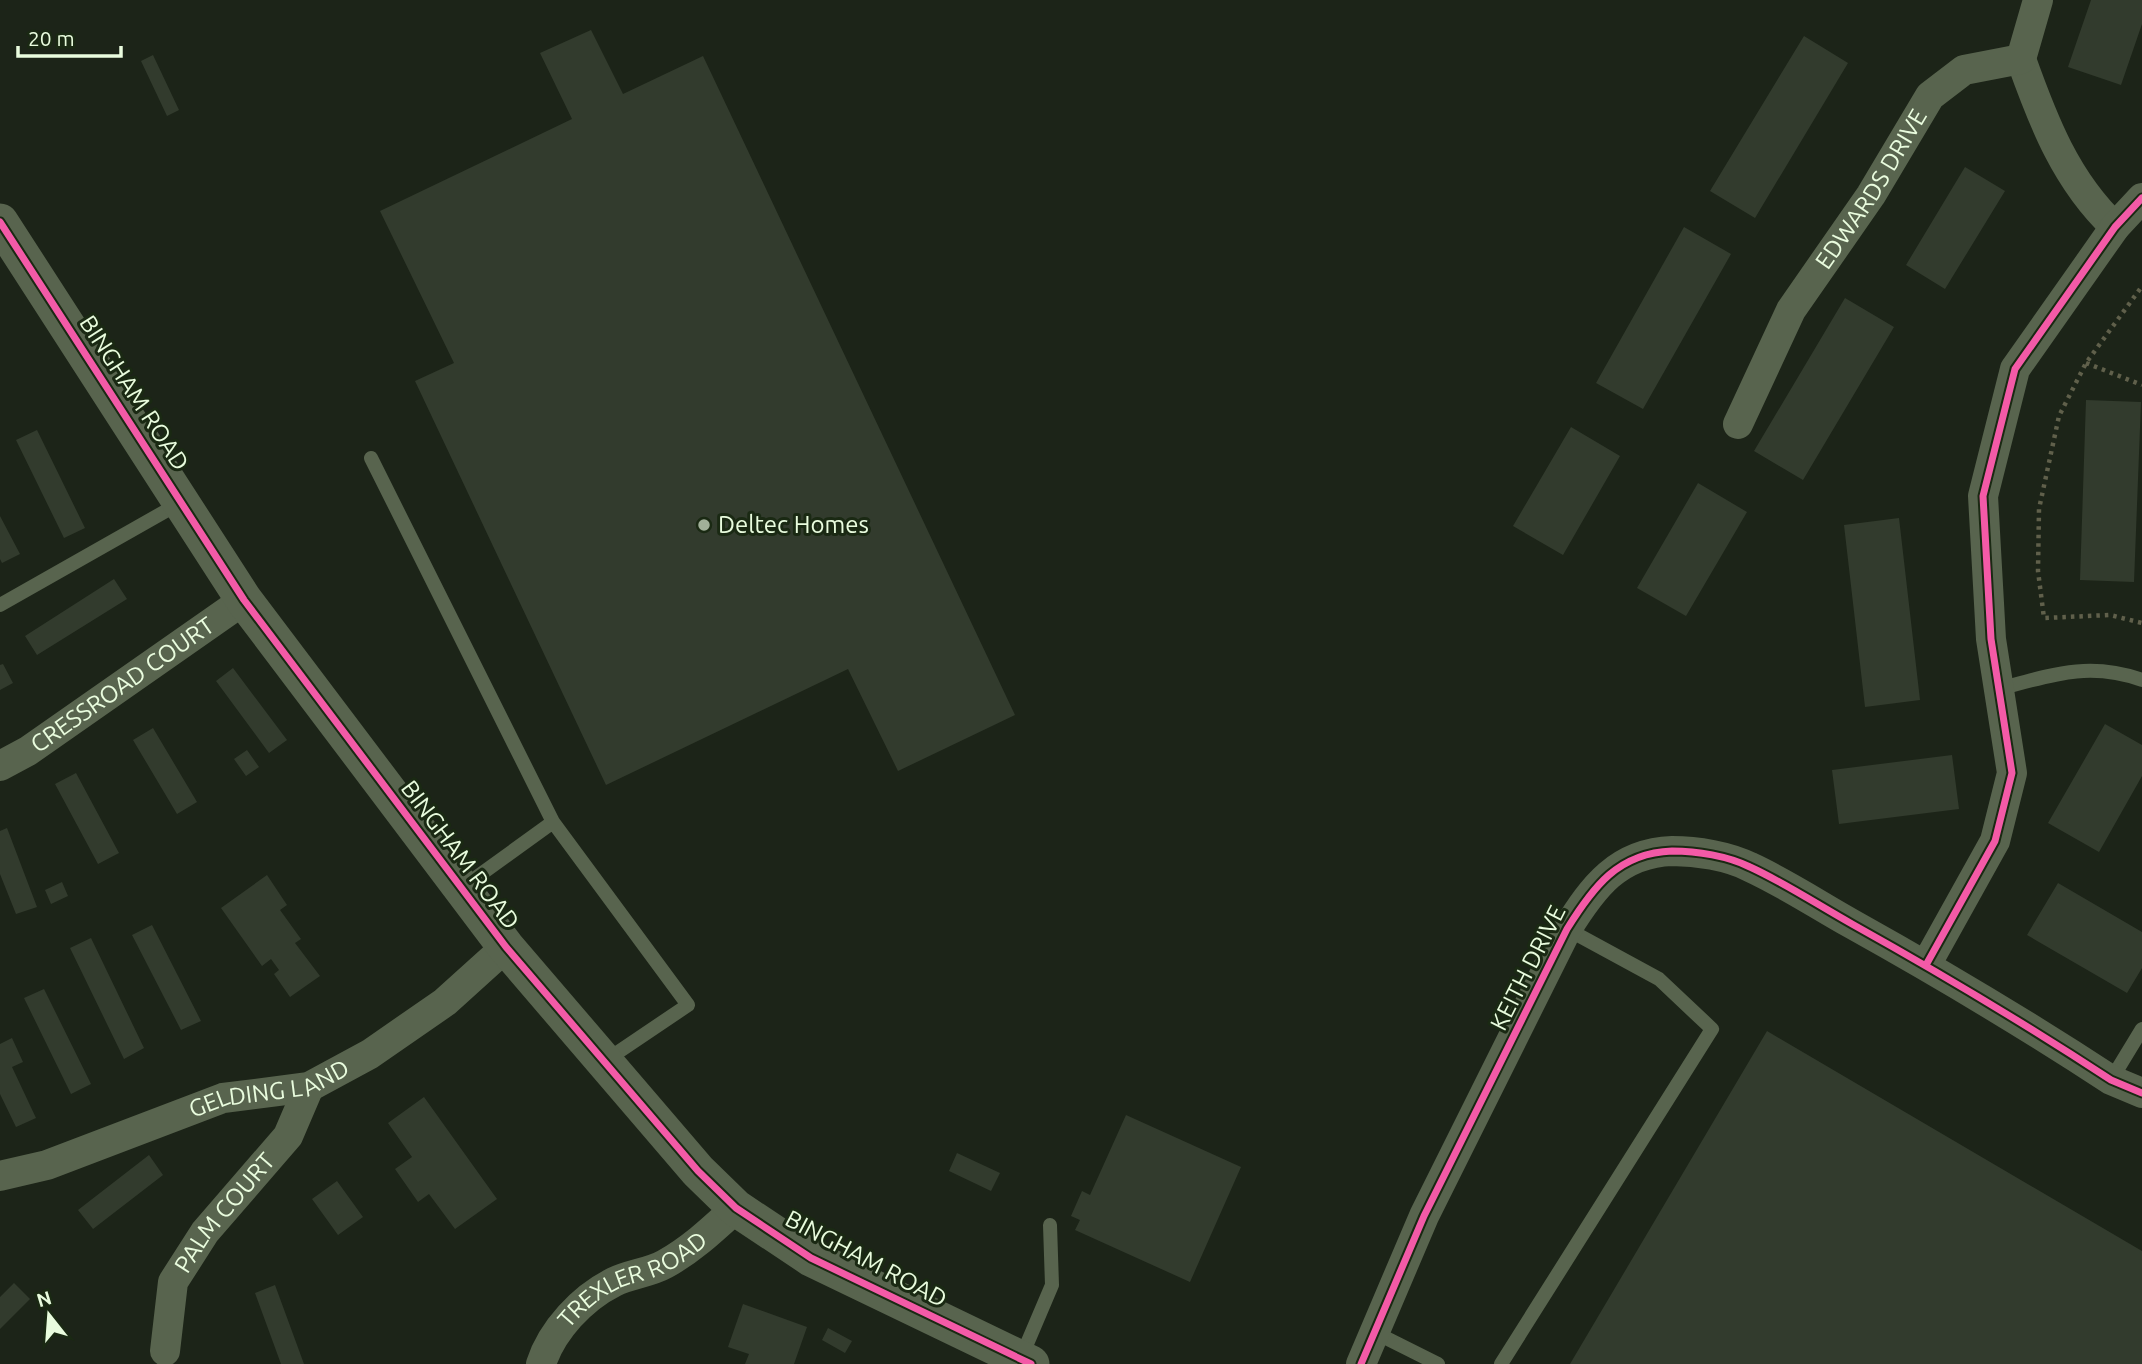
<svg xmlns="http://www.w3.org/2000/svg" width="2142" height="1364" viewBox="0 0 2142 1364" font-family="Ubuntu,sans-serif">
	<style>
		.building { fill: #323b2d }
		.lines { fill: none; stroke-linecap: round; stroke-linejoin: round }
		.path { stroke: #60604b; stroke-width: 4.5; stroke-dasharray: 3.5 5; stroke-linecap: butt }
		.service { stroke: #58644e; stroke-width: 14 }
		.minor { stroke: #58644e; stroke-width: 30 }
		.tertiary { stroke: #58644e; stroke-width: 37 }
		.cycleway-casing { stroke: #1a2913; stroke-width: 11 }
		.cycleway { stroke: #f35aa7; stroke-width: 7 }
		.poi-dot { fill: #a1b099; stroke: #1a2913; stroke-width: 2.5 }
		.labels { text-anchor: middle; stroke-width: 6; stroke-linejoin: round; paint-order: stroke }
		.street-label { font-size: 24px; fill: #e9fcde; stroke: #1a2913 }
		.poi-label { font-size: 24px; fill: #e9fcde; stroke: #1a2913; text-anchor: start }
	</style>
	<rect width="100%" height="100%" fill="#1c2418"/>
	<path class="building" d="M2091 0H2142V24L2121 85 2068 67Z
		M591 30 623 94 703 56 1015 715 898 771 848 669 606 785 415 381 454 363 380 211 572 119 540 53Z
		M1804 36 1848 63 1755 218 1710 191Z
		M153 55 179 110 167 116 141 61Z
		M1965 167 2005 191 1945 289 1906 265Z
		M1684 227 1731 254 1643 409 1596 383Z
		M1845 298 1894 327 1803 480 1754 451Z
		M2086 400 2141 402 2134 582 2080 580Z
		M1571 427 1620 456 1563 555 1513 526Z
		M37 430 85 528 64 538 16 440Z
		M1698 483 1747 512 1686 616 1637 588Z
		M0 516 20 554 2 563 0 559Z
		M1899 518 1920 700 1865 707 1844 525Z
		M114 579 127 599 37 655 25 636Z
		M3 664 13 683 0 690V665Z
		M233 668 287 740 269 753 216 681Z
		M2105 724 2142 745V776L2099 852 2048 823Z
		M153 728 197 802 177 814 133 740Z
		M247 750 259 767 246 776 234 759Z
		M1952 755 1959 809 1839 824 1832 770Z
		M76 773 119 853 98 864 55 784Z
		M7 828 37 907 16 914 0 874V831Z
		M267 875 287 905 280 910 301 939 295 943 320 976 290 997 274 974 279 970 271 959 262 966 221 908Z
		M62 882 68 896 51 904 45 890Z
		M2058 883 2142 932V968L2127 993 2027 935Z
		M152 925 201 1021 181 1030 132 935Z
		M91 938 144 1048 124 1059 70 948Z
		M44 989 91 1084 71 1094 24 998Z
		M1767 1031 2142 1251V1364H1570Z
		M12 1038 23 1062 12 1067 36 1118 16 1127 0 1094V1044Z
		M424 1097 497 1199 455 1229 429 1194 418 1202 395 1169 412 1157 388 1123Z
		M1126 1115 1241 1167 1190 1282 1075 1230 1080 1220 1071 1216 1082 1191 1090 1195Z
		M957 1153 1000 1173 991 1191 949 1171Z
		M149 1155 163 1175 93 1229 78 1210Z
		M337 1181 363 1217 338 1235 312 1199Z
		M14 1283 30 1299 0 1329V1297Z
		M275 1285 304 1364H281L255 1293Z
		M743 1304 807 1327 794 1364H745L749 1354 728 1347Z
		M828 1328 852 1341 845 1353 822 1340Z"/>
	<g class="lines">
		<path class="path" d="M2140 289 2086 363 2059 416 2039 509 2038 571 2044 618 2110 615 2142 623
			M2086 363 2142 385"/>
		<path class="service" d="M371 458 553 822
			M0 605 180 503
			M1999 689C2051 675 2089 661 2142 680
			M463 887 553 822 688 1005 605 1061
			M2111 1080 2142 1029
			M1374 1332 1438 1364
			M1021 1358 1052 1285 1050 1225
			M1501 1364 1712 1029 1659 979 1567 929"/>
		<g class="minor">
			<path d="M2021 59C2043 121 2066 181 2115 227"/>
			<path id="s1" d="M1738 424 1791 310 1871 195 1930 96 1964 70 2021 59 2038 0"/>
			<path id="s2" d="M0 766 28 751 244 600"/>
			<path d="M1926 965 1995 841 2012 773 1991 639 1983 496 2015 369 2115 227 2142 198"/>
			<path id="s3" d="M0 1176 47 1165 223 1098 309 1087 370 1054 445 1002 506 947"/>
			<path id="s4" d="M165 1351 173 1282 205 1232 288 1136 309 1087"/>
			<path id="s5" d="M541 1364C552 1330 582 1298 614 1282 630 1274 649 1273 665 1264 692 1249 713 1229 736 1208"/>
			<path d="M1361 1364 1424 1216 1567 929C1593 887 1618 853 1672 851 1697 851 1728 856 1750 867 1785 883 1818 905 1852 924 1940 973 2027 1025 2111 1080L2142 1093"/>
		</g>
		<path class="tertiary" d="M0 222 244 600 506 947 698 1171 736 1208 811 1258 1031 1364"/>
		<g class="cycleway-casing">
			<path id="cycleway" d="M0 222 244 600 506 947 698 1171 736 1208 811 1258 1031 1364
				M1926 965 1995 841 2012 773 1991 639 1983 496 2015 369 2115 227 2142 198
				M1361 1364 1424 1216 1567 929C1593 887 1618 853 1672 851 1697 851 1728 856 1750 867 1785 883 1818 905 1852 924 1940 973 2027 1025 2111 1080L2142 1093"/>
		</g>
		<use href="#cycleway" class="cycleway"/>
	</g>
	<circle class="poi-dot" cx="704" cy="525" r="7"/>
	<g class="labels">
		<g class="street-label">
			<text dy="8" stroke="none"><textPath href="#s1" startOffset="271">EDWARDS DRIVE</textPath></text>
			<text transform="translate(134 393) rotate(57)" y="8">BINGHAM ROAD</text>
			<text dy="8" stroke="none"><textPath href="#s2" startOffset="147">CRESSROAD COURT</textPath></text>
			<text transform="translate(460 855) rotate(53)" y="8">BINGHAM ROAD</text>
			<text transform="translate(1528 968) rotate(-63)" y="8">KEITH DRIVE</text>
			<text dy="8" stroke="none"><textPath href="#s3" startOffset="284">GELDING LAND</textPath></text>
			<text dy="8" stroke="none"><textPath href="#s4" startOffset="156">PALM COURT</textPath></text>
			<text transform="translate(866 1259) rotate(28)" y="8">BINGHAM ROAD</text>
			<text dy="8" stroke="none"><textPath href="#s5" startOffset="130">TREXLER ROAD</textPath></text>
		</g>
		<g class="poi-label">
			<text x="718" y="533">Deltec Homes</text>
		</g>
	</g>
	<g transform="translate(49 1315) rotate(343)" stroke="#1a2913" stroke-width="5" paint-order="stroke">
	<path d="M0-5L12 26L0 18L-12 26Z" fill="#e9fcde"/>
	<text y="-10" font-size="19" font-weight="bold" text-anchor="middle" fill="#e9fcde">N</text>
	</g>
	<path d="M18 46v10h103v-10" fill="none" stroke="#e9fcde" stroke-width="3.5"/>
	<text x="28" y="46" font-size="21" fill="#e9fcde" stroke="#1a2913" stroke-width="5" paint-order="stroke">20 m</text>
</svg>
